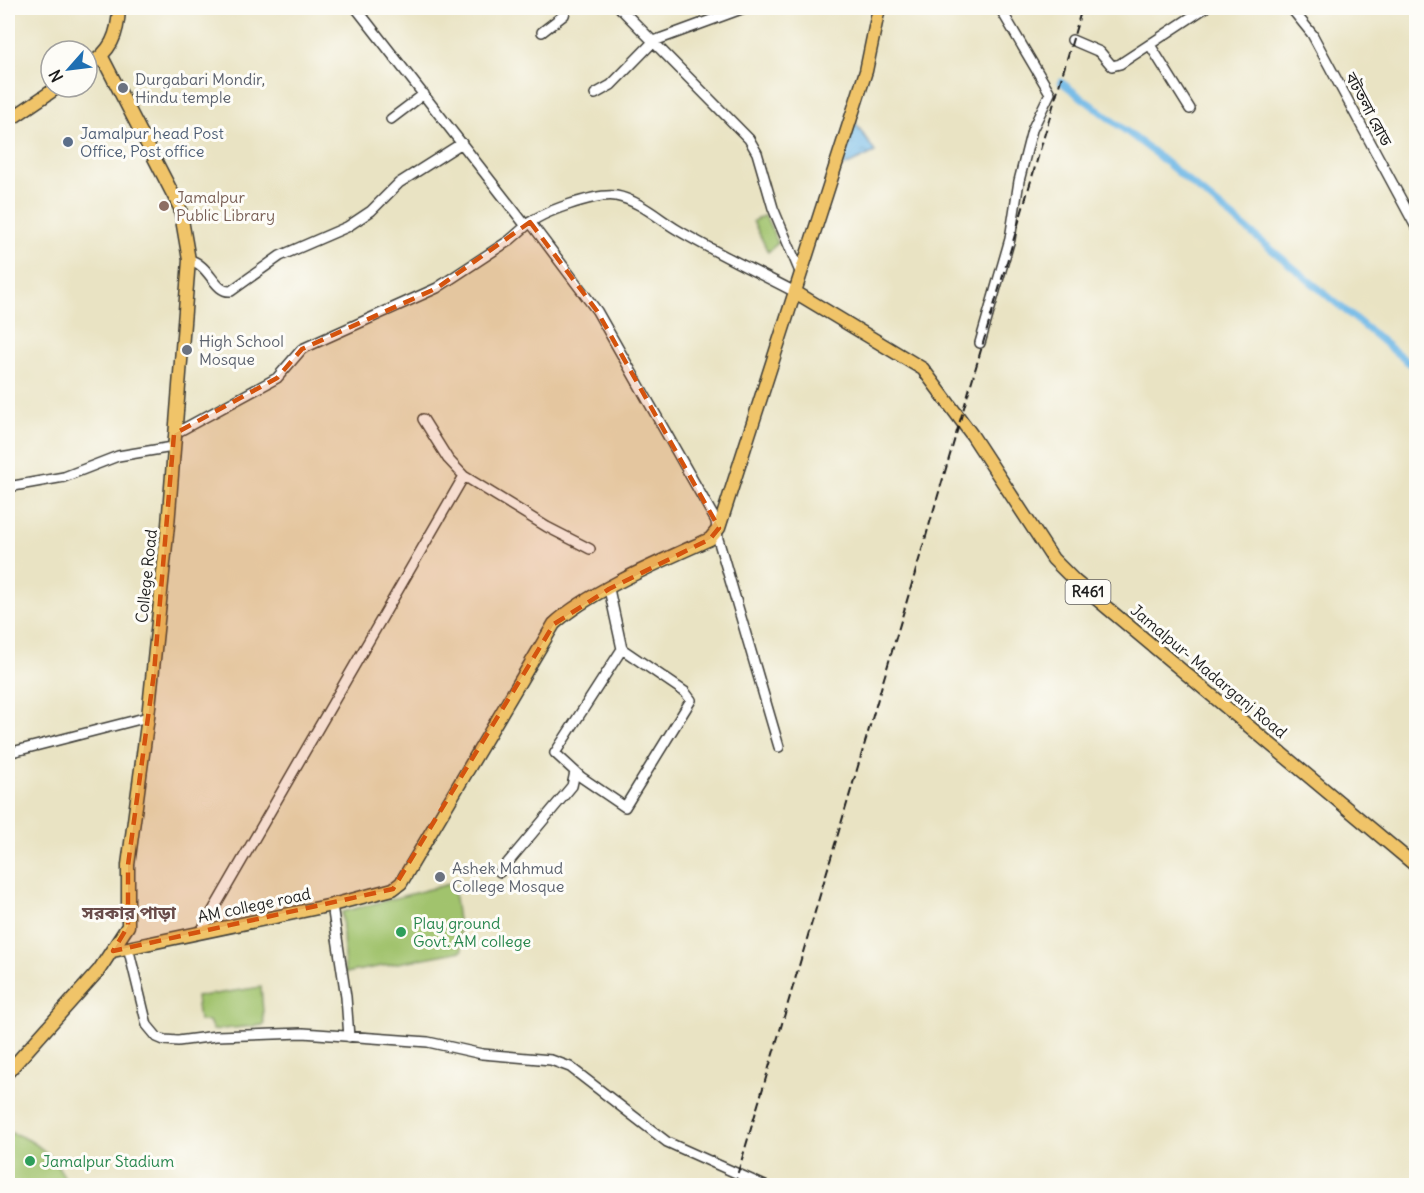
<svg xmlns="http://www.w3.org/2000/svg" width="1424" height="1193" viewBox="0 0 1424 1193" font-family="Delius,'Noto Sans Bengali',sans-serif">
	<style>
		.park { fill: #a1c36d; stroke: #5e7044; stroke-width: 1.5 }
		.water { fill: url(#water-ripples); stroke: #446a81; stroke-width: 1.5 }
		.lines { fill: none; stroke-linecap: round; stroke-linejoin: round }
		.canal { stroke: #6db7e6; stroke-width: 7 }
		.minor-casing { stroke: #3b3a35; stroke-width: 12 }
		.major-casing { stroke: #3b3a35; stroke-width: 15 }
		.minor { stroke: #fff; stroke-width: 9 }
		.major { stroke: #f0c469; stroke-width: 12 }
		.rail { stroke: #1c1c1c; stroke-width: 2; stroke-dasharray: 9 4.5; stroke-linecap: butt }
		.marked { fill: #d4530e; fill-opacity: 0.2; stroke: #d4530e; stroke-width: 4.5; stroke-dasharray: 12 8; stroke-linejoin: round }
		.worship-dot { fill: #6b7280; stroke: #fdfcf7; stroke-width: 2 }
		.service-dot { fill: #5c6f8a; stroke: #fdfcf7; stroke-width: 2 }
		.education-dot { fill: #8d6e63; stroke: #fdfcf7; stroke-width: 2 }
		.leisure-dot { fill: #2e9e5b; stroke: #fdfcf7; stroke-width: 2 }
		.labels { text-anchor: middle; stroke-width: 6; stroke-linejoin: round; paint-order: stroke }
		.shield { fill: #fdfcf7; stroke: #605f5e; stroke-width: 1.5 }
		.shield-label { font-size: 15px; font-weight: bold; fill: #1c1c1c }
		.worship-label { font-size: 16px; fill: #5b616d; stroke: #fdfcf7; text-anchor: start }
		.street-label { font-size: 16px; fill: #1c1c1c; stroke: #fdfcf7 }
		.service-label { font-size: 16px; fill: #4e5e75; stroke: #fdfcf7; text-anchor: start }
		.education-label { font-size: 16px; fill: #785e54; stroke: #fdfcf7; text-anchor: start }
		.leisure-label { font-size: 16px; fill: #27864d; stroke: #fdfcf7; text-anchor: start }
		.neighbourhood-label { font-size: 18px; font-weight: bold; fill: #694c4a; stroke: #fdfcf7 }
	</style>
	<defs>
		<pattern id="water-ripples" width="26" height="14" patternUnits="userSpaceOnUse" patternTransform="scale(1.5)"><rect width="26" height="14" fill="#6db7e6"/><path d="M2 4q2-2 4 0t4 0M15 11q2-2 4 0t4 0" fill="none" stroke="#5994ba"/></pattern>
	</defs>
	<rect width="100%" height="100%" fill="#fdfcf7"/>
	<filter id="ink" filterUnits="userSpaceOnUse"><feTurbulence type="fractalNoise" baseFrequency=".0167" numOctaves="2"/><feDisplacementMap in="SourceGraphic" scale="12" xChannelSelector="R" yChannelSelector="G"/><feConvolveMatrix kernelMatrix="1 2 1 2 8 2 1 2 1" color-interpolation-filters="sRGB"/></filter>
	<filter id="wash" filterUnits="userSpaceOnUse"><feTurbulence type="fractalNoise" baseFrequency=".008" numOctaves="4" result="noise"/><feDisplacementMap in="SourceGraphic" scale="24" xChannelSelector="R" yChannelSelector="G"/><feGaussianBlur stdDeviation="1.35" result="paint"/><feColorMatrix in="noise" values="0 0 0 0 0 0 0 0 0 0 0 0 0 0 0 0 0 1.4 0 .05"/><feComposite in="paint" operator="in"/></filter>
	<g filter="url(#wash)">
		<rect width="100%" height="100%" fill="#e9e3c3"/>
		<path class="park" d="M765 215 778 243 768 252 753 221Z
			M453 883 462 951 345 973 342 912Z
			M261 987 264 1025 213 1030 209 1021H199L196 997Z
			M8 1132C36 1139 57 1158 68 1185H8Z"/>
		<path class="water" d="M855 122 875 152 841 168Z"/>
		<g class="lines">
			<path class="canal" d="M1061 82 1151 150 1416 369"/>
		</g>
	</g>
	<g filter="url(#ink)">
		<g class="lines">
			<g class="minor-casing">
				<path id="minor" d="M356 8 526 226C540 212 596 193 616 196 638 200 658 218 676 229 714 252 755 271 795 292
					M620 8 749 139 757 153 773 208 800 272
					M1291 8 1312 34 1416 227
					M542 32 564 15 566 8
					M1072 40 1100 52 1112 66 1120 64 1205 8
					M1150 45 1190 109
					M595 94 611 85 654 41 744 8
					M391 119 424 94
					M530 222 597 311 716 521 718 539 779 747
					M189 260C210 264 214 293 231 291L280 256 347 227 371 211 399 183 462 143
					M980 343 1010 239 1019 181 1032 130 1050 93 1000 8
					M423 419 448 459 464 476 547 527 590 549
					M174 434 277 378 302 349 437 288 510 240 526 226
					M8 487 64 477 118 456 173 447
					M609 589 622 649 555 753 581 777 625 807 691 700 685 692 622 649
					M8 753 148 717
					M500 872 572 786 575 772
					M332 905 346 997 349 1037
					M200 933 464 476
					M128 947 147 1025 157 1037 164 1040 178 1041 216 1036 303 1033 428 1042 482 1054 551 1060 570 1067 667 1142 765 1186"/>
			</g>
			<g class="major-casing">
				<path id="major" d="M87 67C111 51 118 36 119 8
					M8 121 58 87
					M795 292 923 369 972 435 1053 559 1075 581 1416 866
					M113 951 332 905 393 889 401 883 554 624C588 592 666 559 710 539L719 528 866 71 879 8
					M8 1072 99 970 128 926V865L148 717 168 525 189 260 180 208 102 57"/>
			</g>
			<use href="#minor" class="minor"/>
			<use href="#major" class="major"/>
			<path class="rail" d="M734 1186 1082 8"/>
		</g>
	</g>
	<path class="marked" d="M530 222 597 311 719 528 710 539 609 589 554 624 393 889 113 951 128 926V865L154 673 174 434 277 378 302 349 437 288Z"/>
	<g class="worship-dot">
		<circle cx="123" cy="88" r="6"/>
		<circle cx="187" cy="350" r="6"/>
		<circle cx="440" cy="877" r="6"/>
	</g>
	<circle class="service-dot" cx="68" cy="142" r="6"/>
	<circle class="education-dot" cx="164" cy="206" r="6"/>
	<g class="leisure-dot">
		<circle cx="401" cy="932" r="6"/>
		<circle cx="30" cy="1161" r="6"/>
	</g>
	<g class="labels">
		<rect class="shield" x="1065.5" y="580" width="45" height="24" rx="4.5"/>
		<g class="shield-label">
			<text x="1088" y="597">R461</text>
		</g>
		<g class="worship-label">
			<text x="135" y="85">Durgabari Mondir,<tspan x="135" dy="18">Hindu temple</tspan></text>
			<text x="199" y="347">High School<tspan x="199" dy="18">Mosque</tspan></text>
			<text x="452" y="874">Ashek Mahmud<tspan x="452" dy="18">College Mosque</tspan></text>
		</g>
		<g class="street-label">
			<text transform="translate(1369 109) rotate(62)" y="6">বটতলা রোড</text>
			<text transform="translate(146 576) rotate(-84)" y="6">College Road</text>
			<text transform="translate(1209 671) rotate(40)" y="6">Jamalpur- Madarganj Road</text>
			<text transform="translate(254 905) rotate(-12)" y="6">AM college road</text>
		</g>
		<g class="service-label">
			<text x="80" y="139">Jamalpur head Post<tspan x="80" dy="18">Office, Post office</tspan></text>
		</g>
		<g class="education-label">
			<text x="176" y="203">Jamalpur<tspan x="176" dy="18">Public Library</tspan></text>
		</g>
		<g class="leisure-label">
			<text x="413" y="929">Play ground<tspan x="413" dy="18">Govt. AM college</tspan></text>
			<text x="42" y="1167">Jamalpur Stadium</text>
		</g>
		<g class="neighbourhood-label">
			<text x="129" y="919">সরকার পাড়া</text>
		</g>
	</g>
	<rect width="1424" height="1193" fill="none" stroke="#fdfcf7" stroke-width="30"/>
	<g transform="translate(69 69) rotate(242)"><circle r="28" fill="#fdfcf7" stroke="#a3a29f" stroke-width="1.5"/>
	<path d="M0-4.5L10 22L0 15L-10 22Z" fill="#1f6fb2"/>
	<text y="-9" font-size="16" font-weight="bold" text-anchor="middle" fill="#1c1c1c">N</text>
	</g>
</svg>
